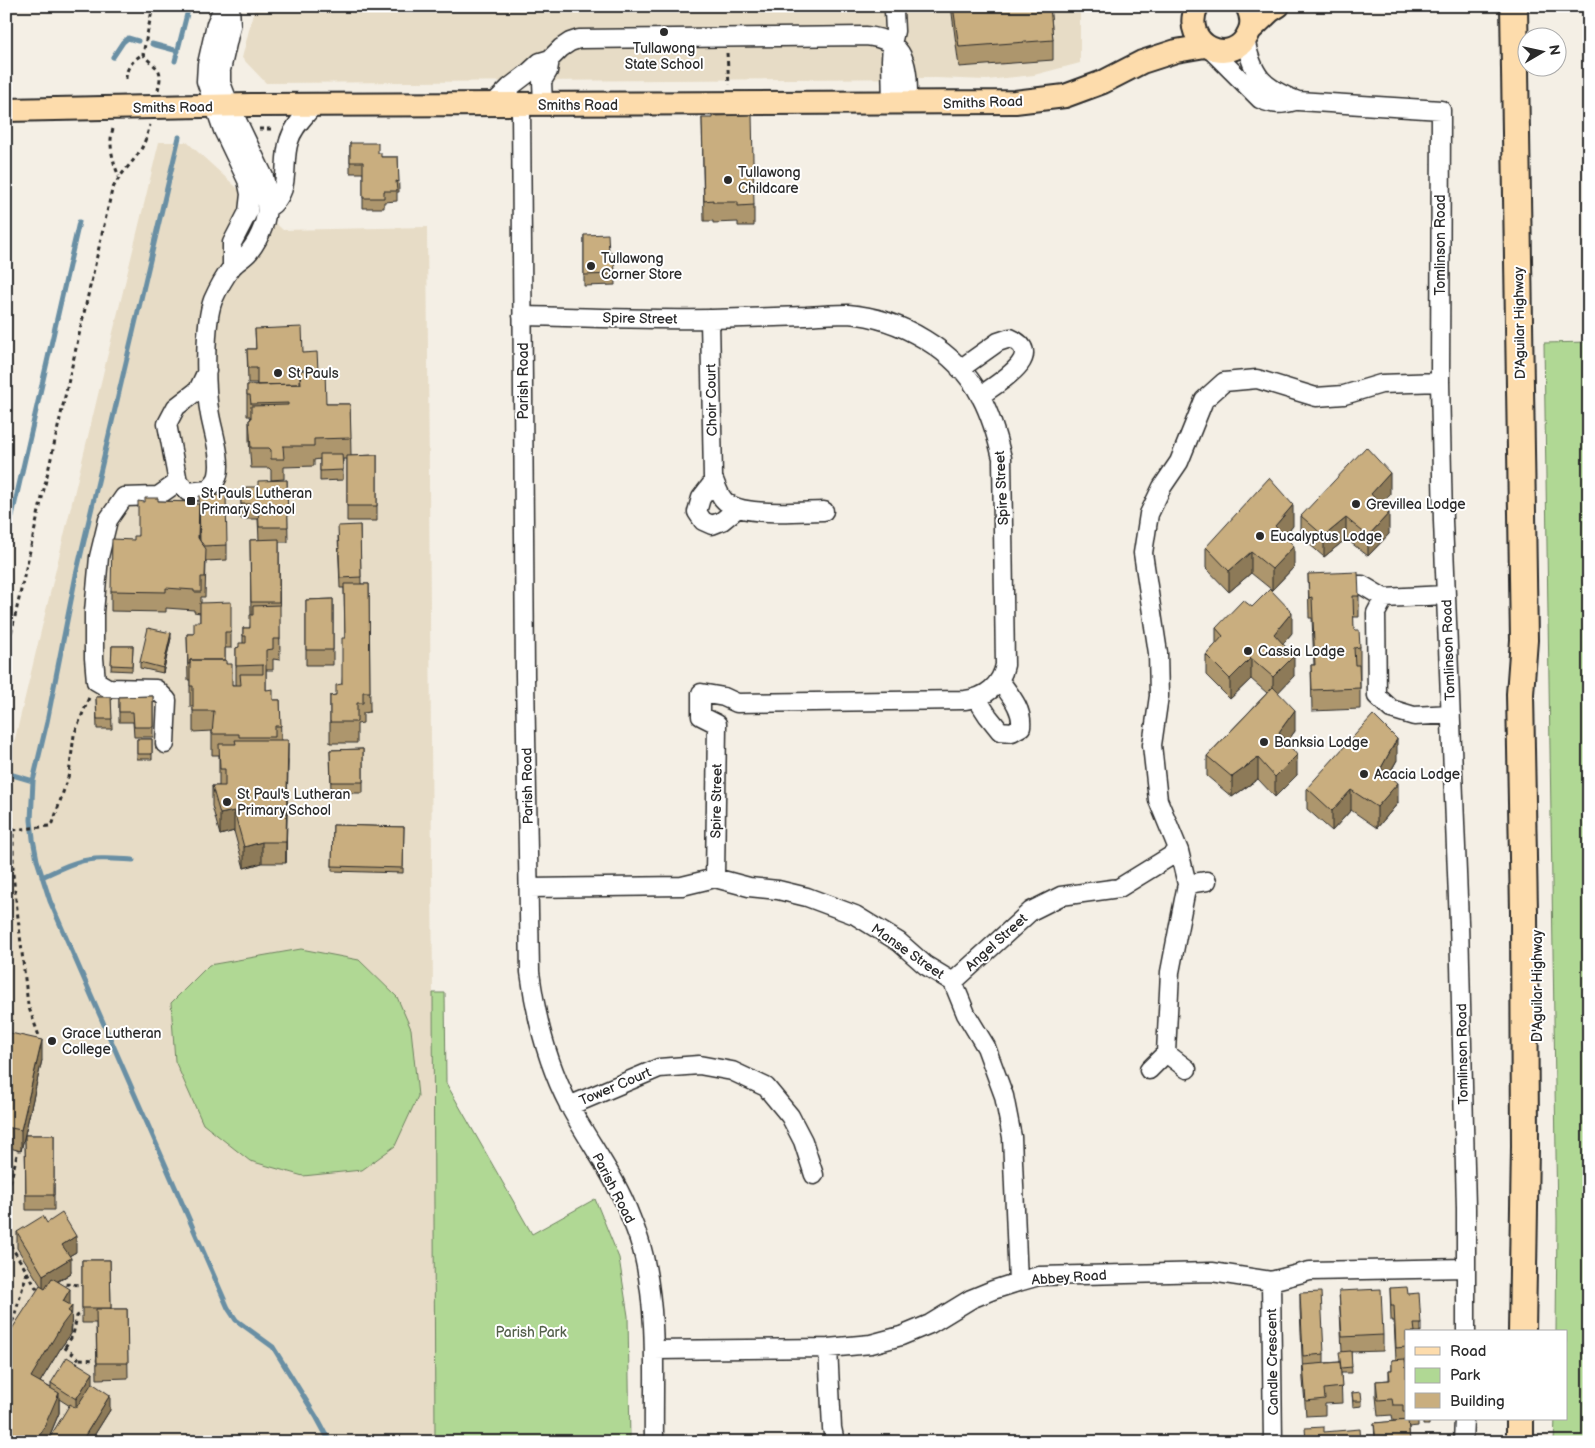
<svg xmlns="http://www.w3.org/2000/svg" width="1595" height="1448" viewBox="0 0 1595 1448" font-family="'Balsamiq Sans',sans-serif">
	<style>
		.built { fill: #e7dcc6 }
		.green { fill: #b0d894; stroke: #6e8260 }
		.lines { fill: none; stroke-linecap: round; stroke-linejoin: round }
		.stream { stroke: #698fa4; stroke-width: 5 }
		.minor-casing { stroke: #2b2b2b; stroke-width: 21 }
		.major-casing { stroke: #2b2b2b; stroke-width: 26 }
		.highway-casing { stroke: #2b2b2b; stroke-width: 30 }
		.path { stroke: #2b2b2b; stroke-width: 3; stroke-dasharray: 4 4; stroke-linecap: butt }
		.minor { stroke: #fff; stroke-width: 18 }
		.major { stroke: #fddcac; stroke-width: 22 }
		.highway { stroke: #fddcac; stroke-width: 26 }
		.wall { fill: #ad966d; stroke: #2b2b2b; fill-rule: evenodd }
		.shaded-wall { fill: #8d7a59; stroke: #2b2b2b }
		.building { fill: #c9ae7f; stroke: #2b2b2b }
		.poi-dot { fill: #2b2b2b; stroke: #fff; stroke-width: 2 }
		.labels { text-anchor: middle; stroke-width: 4; stroke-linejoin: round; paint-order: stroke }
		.poi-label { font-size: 14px; fill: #2b2b2b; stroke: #fff; text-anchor: start }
		.street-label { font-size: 14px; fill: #2b2b2b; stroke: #fff }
		.park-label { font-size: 14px; fill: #535f4a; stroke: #fff }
	</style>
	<rect width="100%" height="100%" fill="#f4efe5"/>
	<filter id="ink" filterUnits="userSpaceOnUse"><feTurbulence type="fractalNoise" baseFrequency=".02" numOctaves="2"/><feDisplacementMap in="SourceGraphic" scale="10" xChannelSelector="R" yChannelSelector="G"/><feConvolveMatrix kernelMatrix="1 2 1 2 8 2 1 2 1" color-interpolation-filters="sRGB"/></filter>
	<g filter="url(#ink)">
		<path class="built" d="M255 6H1080V63L1034 75 987 80 936 78 266 83 242 58Z
			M159 142H187L283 230 427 227 433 993 435 1442H6V776Z"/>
		<path class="green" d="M1589 342V1442H1554L1555 1419H1566V1332H1556L1557 1221 1544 343Z
			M301 949 359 960 397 997 411 1029 418 1096 395 1146 362 1170 303 1176 250 1161 203 1124 175 1061 171 1003 209 965Z
			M433 993H445L446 1083 532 1234 595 1199 619 1258 628 1316 630 1442H435Z"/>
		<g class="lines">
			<path class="stream" d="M152 44 178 51
				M113 57 123 42 128 38 138 41
				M175 61 189 6
				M179 137 76 575 47 722 33 781 31 820 33 839 37 860 50 901 228 1308 236 1320 273 1347 317 1418 330 1442
				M6 542 79 222
				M6 773 33 781
				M42 877C54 872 66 865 78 862 96 857 114 859 133 860"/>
			<g class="minor-casing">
				<path id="minor" d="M224 6 216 24 207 64 206 81 223 130 247 180 250 194 248 212 232 243V267
					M1245 39C1253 77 1262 87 1298 101L1441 110 1440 382 1443 521 1459 923 1466 1208V1332
					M1210 49 1260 99C1273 105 1281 105 1295 101
					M892 104 891 60 892 44 895 31 894 11 896 6
					M521 105 525 676 530 972C536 1019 547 1063 569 1105 589 1143 616 1177 631 1218 636 1230 641 1244 644 1257 658 1318 653 1380 654 1442
					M543 105 542 81 548 71 550 59
					M491 106 510 87 527 74 540 62 550 59 561 48 570 42 579 39 866 36C909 40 908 69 908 104
					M268 208C293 192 281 165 289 141 293 127 304 117 313 106
					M522 316C585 317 649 320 712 319 743 318 775 317 806 316 820 315 834 314 848 314 900 318 956 350 981 397 991 416 997 437 1002 458L1005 665C1001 685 986 698 965 700L737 703 724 697 701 693V716L717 724 715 878
					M710 319 713 478C716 484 718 493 723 499 738 518 801 511 824 511
					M960 369 998 342 1010 338C1049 355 996 384 980 396
					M207 371 198 390 176 407 167 424 178 482 188 492 208 490C211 486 217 481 218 475 222 458 213 432 210 415 205 390 204 324 213 300 217 291 226 275 232 267 237 261 244 258 249 252 267 229 271 204 264 177L230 106 221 83V70L231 26 230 6
					M714 481 701 498 697 512 703 521 712 525 722 521 738 508
					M1337 585H1362L1384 598 1446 595
					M1384 598 1376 613 1377 696 1391 709 1414 716 1451 714
					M977 699 988 716 1000 731 1012 732 1021 727C1023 709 1010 695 1000 681
					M165 744 167 700 156 689 108 688 96 681 94 658V612L99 557 108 520 124 497 158 496 178 482
					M1207 881 1187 884 1179 851 1158 800 1152 745 1159 696 1158 653 1143 553 1149 514 1162 487 1179 462 1204 400 1224 382 1257 379 1316 397 1344 395 1381 384 1440 382
					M529 888 682 886 715 878 749 887 778 890 807 897 855 915 899 942 925 965 953 982 966 1014 986 1047 1004 1096 1012 1137 1018 1282
					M953 982 1031 911 1061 896 1119 888 1179 851
					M1187 1069 1166 1053 1170 972 1187 884
					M1149 1070 1166 1053
					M569 1106 659 1068 699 1065 732 1071 766 1087 790 1116 803 1141 814 1175
					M1271 1281 1273 1442
					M828 1348 832 1428 835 1442
					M654 1350 828 1348 871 1344 901 1336 930 1324 971 1299 993 1290 1018 1282 1039 1276 1212 1272 1271 1281 1310 1271 1466 1268
					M1463 1442 1464 1419"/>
			</g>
			<g class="major-casing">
				<path id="major" d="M1197 6C1179 45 1233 70 1249 32 1253 24 1251 14 1247 6
					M1250 30 1270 11 1278 6
					M6 110 251 105 1015 102 1065 96 1103 82 1142 62 1176 51 1205 46"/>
			</g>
			<g class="highway-casing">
				<path id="highway" d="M1514 6 1524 640 1520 694 1524 912 1525 1146 1522 1332
					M1520 1442V1419"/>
			</g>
			<path class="path" d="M153 6 143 54C156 71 164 65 158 90
				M727 53 729 85
				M126 79C126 67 133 60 143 54
				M113 129C108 142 113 164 119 176
				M259 129H273
				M6 656 112 190C120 174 128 168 138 154 144 146 147 135 150 125
				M39 1043V1036L28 1005 13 874V830L50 826 53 823 69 774 74 735 90 695
				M6 1238 27 1272 14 1318 6 1334
				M7 1238V1195L19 1147
				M27 1272 39 1293
				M58 1286 63 1284 82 1285
				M64 1347 79 1359
				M65 1347 73 1335 77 1316 82 1313
				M75 1365 79 1359 97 1360"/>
			<use href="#minor" class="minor"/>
			<use href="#major" class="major"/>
			<use href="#highway" class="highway"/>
		</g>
		<path class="wall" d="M951 6H1050L1053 40V60L959 67Z
			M702 118 754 205V226H738V222L713 223V221H704Z
			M350 143 378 153 381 157H398L399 192H397V201L384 202V208H363V173H350Z
			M584 235 609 253H614L615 285 584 286Z
			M255 329 303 353 318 370 326 404H350L351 456 377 455V521H347V459H343V480L320 481V459L314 460V466L284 467V479L271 480V470L269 468H251L249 440V420H251L250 416H247V385H257V383H248L247 349H256Z
			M287 480 288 542H279L280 660 273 659V670H266V690L273 700H280L281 740 288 761 286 863H262L244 868 234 831 220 835 212 806V786H219V755H212V731L193 732V707H190V680H188L187 634H194L200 622V613L194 612V610L166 608V612L111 611V591L134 540 138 536 145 502 158 501 194 502 227 545V560L206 561 205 597H201V603L231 632V648H225V660L232 685H236V648L239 647 243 643V628H250L251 615 250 540H259L258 519H241V494H246L258 487ZM199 512 200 540 199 539Z
			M1390 494 1380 504 1389 534 1368 556 1346 539 1324 557 1301 537V516Z
			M360 525 361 584H369L370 712 363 713V723L357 724V743H330V696L336 695 342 684 345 638 344 588H340L338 536Z
			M1293 526 1284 536 1294 567 1272 590 1251 573 1229 592 1206 568V547Z
			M1308 574 1359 596V617H1353L1354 630 1360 647V709L1312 711 1311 665H1314L1312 618H1309Z
			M333 599V665H306V600Z
			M1252 607 1292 633 1283 643 1294 676 1278 692 1295 731 1287 742 1297 775 1275 797 1258 779 1232 797 1207 776V756L1267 693 1251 679 1230 699 1206 675V655L1216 644V628Z
			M171 638 163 673 140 668V662Z
			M112 646H133L132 671 111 670Z
			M153 696V737H134L133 722H119V697Z
			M96 697H111L112 729H97Z
			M137 739H152V759H137Z
			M363 749V793H331L330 750Z
			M1397 760 1389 775 1398 803 1377 828 1351 810 1332 831 1307 809V788Z
			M333 825 404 827 403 873 332 871Z
			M6 1032 42 1060 21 1151 6 1147Z
			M25 1135H54V1210H26Z
			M47 1223 76 1252 69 1256 71 1273 58 1282 70 1305 72 1326 71 1334 62 1346 40 1382 51 1388V1383L93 1384 110 1410 90 1442H50V1437L70 1406 59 1399V1413L47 1442H6L41 1286 17 1248V1232Z
			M82 1260H110L111 1309H127L128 1378 97 1379 96 1323H82Z
			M1390 1288 1408 1294 1421 1324V1332H1406V1362H1405L1406 1369V1419H1418V1426L1409 1427 1410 1442H1375L1374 1423 1403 1421V1420L1393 1421 1392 1415 1378 1416 1376 1396V1381L1389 1380V1370H1392V1360H1396L1394 1321H1391Z
			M1339 1291 1383 1335V1351L1351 1352 1352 1373H1341L1342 1403 1325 1404V1415L1306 1416 1303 1380 1300 1308V1293L1324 1354V1363L1340 1362 1342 1352Z
			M1352 1393 1362 1401V1406L1353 1407Z
			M1423 1419H1429V1425H1423Z"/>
		<path class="shaded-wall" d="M1390 473V494L1371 515V494Z
			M199 504V525L198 558V538Z
			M1293 505V526L1275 547V526Z
			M1389 513V534L1368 556V536Z
			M1346 518V539L1324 557V536Z
			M1294 546V567L1272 590V569Z
			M1251 552V573L1229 592V571Z
			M1292 612V633L1274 654V634Z
			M171 633V638L163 673V668Z
			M1294 656V676L1273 698V677Z
			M1251 658V679L1230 699V679Z
			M1295 710V731L1279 753V732Z
			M1397 739V760L1381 788V768Z
			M288 740V761L286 863V842Z
			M1297 755V775L1275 797V777Z
			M1258 758V779L1232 797V777Z
			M1398 783V803L1377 828V807Z
			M1351 790V810L1332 831V811Z
			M234 811V831L220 835V814Z
			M262 842V863L244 868V847Z
			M42 1040V1060L21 1151V1130Z
			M76 1236V1252L62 1260V1245Z
			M71 1258V1273L43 1290V1275Z
			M70 1289V1309L72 1306 71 1334 62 1346 31 1397V1377L63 1301Z
			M93 1373V1383L76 1410V1399Z
			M59 1393V1413L47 1442H34Z
			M110 1395V1410L90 1442H81Z"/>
		<path class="building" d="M953 6H1050L1053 40 959 47Z
			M752 115 754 205 738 206V202H713V200L704 201 702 118H712V116Z
			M350 143H378V153H381V157H398L399 182 396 181 397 191H384V198H363V162H350Z
			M608 234 609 253H614L615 274 584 275V235Z
			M302 327 303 353 317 352 318 370H300V384L257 385V368H248L247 349H256L255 329Z
			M300 370H325L326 404H350L351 438 314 439V446H283L284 459H271V450L269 448H251L249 420 251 419V406L288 405V403L251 404 250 395H247V385L301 384Z
			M1366 447 1390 473 1371 494 1389 513 1368 536 1346 518 1324 536 1301 516Z
			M320 454H342L343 470 320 471Z
			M377 455V506H347V456Z
			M1269 478 1293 505 1275 526 1294 546 1272 569 1251 552 1229 571 1206 547Z
			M287 480 288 527H259L258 504H241V494H246V487H258V481Z
			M226 495 227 545 204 546 200 541 199 496Z
			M145 498H158V501L194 502 196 504H199L198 538 206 549 205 577H201V592H194V590L166 588V592L111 591 112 539 134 540V536H138V501L145 502Z
			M360 525 361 577 340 578 338 526Z
			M279 539V602H251L250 540Z
			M1358 572 1359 596H1353L1354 630H1359L1360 647 1354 648 1355 665H1359L1360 688 1312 690 1311 665H1315L1312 597 1309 598 1308 574Z
			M344 584H369L370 692H363V703H357V722H330V696L336 695V685L342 684V638H345Z
			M1270 589 1292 612 1274 634 1294 656 1273 677 1251 658 1230 679 1206 655 1223 636 1216 628 1243 600 1252 607Z
			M333 599V650H306V600Z
			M231 602V632H225V660H190V664H188L187 634H194V622H200V603Z
			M280 605V639H273V649L266 650V690L273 689V700H280L281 726H275V737H239V734H212L214 711H193V686H190V660H226V664H232V685H241L240 674H263V665L236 666V648L239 647V643H246V636H243V628H250V615H253V606Z
			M148 628 171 633 163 668 140 662Z
			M112 646H133L132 666 111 665Z
			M1273 687 1295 710 1279 732 1297 755 1275 777 1258 758 1232 777 1207 756Z
			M153 696V727H134L133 712H119V697Z
			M96 697H111L112 719H97Z
			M1373 715 1397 739 1381 768 1398 783 1377 807 1351 790 1332 811 1307 788Z
			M137 739H152V754H137Z
			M235 740H288L286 842H262L244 847 234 811 220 814 212 786H225V769H220L219 744H236Z
			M363 749V782H331L330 750Z
			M333 825 404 827 403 868 332 866Z
			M6 1032 42 1040 21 1130 6 1127Z
			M25 1135H54V1195H26Z
			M62 1213 76 1236 62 1245 71 1258 43 1275 17 1232 43 1216 47 1223Z
			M82 1260H110L111 1308H82Z
			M52 1278 70 1289 63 1301 72 1306 68 1311 71 1313 62 1325 31 1377 59 1393 42 1432 34 1442H6V1338L40 1286 45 1289Z
			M1407 1287 1408 1294 1419 1293 1421 1324H1414L1415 1332H1406V1347L1396 1348 1394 1306H1391L1390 1288Z
			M1381 1289 1383 1335 1342 1337 1339 1291Z
			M1321 1292 1324 1354 1303 1356 1300 1293Z
			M96 1309H127L128 1363H97Z
			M1351 1351 1352 1367 1341 1368 1339 1352Z
			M67 1357 93 1373 76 1399 51 1383Z
			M1405 1359 1406 1369V1412H1403V1405H1393L1392 1399 1378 1400 1376 1381 1390 1380 1389 1370H1392V1360Z
			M1340 1362 1342 1387 1324 1389 1325 1399 1306 1401 1303 1365Z
			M92 1383 110 1395 81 1442H57L50 1437 70 1404 76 1408Z
			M1361 1392 1362 1401H1353L1352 1393Z
			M1408 1420 1410 1442H1376L1374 1423Z
			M1324 1427V1432L1360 1429 1361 1442H1306L1305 1428Z"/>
	</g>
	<g class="poi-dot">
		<circle cx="664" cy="32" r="5"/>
		<circle cx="728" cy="180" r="5"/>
		<circle cx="591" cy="266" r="5"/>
		<circle cx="278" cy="373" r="5"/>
		<rect x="186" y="496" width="10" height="10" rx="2.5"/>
		<circle cx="1356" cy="504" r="5"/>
		<circle cx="1260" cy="536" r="5"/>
		<circle cx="1248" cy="651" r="5"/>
		<circle cx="1264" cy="742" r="5"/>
		<circle cx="1364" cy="774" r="5"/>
		<circle cx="227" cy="802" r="5"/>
		<circle cx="52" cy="1041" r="5"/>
	</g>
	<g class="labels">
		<g class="poi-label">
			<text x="664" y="53" text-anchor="middle">Tullawong<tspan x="664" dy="16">State School</tspan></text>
			<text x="738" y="177">Tullawong<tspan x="738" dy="16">Childcare</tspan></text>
			<text x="601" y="263">Tullawong<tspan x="601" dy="16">Corner Store</tspan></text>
			<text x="288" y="378">St Pauls</text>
			<text x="201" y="498">St Pauls Lutheran<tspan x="201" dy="16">Primary School</tspan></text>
			<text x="1366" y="509">Grevillea Lodge</text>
			<text x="1270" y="541">Eucalyptus Lodge</text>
			<text x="1258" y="656">Cassia Lodge</text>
			<text x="1274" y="747">Banksia Lodge</text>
			<text x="1374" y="779">Acacia Lodge</text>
			<text x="237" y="799">St Paul's Lutheran<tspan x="237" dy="16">Primary School</tspan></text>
			<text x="62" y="1038">Grace Lutheran<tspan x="62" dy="16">College</tspan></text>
		</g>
		<g class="street-label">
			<text transform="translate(983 102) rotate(-2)" y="5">Smiths Road</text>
			<text x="578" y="110">Smiths Road</text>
			<text transform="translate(173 107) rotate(-1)" y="5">Smiths Road</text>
			<text transform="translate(1440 245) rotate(-90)" y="5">Tomlinson Road</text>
			<text transform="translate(640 318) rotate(1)" y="5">Spire Street</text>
			<text transform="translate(1519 323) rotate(-91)" y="5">D'Aguilar Highway</text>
			<text transform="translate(523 381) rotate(-90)" y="5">Parish Road</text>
			<text transform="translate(711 400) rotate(-91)" y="5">Choir Court</text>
			<text transform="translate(1001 488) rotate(-93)" y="5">Spire Street</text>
			<text transform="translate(1448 650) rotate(-92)" y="5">Tomlinson Road</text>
			<text transform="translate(527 786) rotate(-91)" y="5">Parish Road</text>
			<text transform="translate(716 801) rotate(-89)" y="5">Spire Street</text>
			<text transform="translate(996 942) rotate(-42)" y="5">Angel Street</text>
			<text transform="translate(908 951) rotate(35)" y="5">Manse Street</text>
			<text transform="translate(1537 986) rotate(-90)" y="5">D'Aguilar Highway</text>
			<text transform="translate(1462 1054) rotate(-91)" y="5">Tomlinson Road</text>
			<text transform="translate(615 1086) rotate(-23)" y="5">Tower Court</text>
			<text transform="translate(614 1188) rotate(63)" y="5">Parish Road</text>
			<text transform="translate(1069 1277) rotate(-4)" y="5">Abbey Road</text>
			<text transform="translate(1272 1362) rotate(-91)" y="5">Candle Crescent</text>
		</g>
		<g class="park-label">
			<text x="531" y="1337">Parish Park</text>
		</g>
	</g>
	<rect width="1595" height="1448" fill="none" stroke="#fff" stroke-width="25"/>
	<rect x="12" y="12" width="1570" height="1423" fill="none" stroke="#2b2b2b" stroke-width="2" filter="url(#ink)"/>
	<rect x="1405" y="1330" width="162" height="90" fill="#ffffff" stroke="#aaaaaa"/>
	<rect x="1415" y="1347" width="25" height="8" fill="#fddcac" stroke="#aaaaaa"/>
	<text x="1450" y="1356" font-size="15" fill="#2b2b2b">Road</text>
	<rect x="1415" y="1368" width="25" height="15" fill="#b0d894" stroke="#aaaaaa"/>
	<text x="1450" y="1380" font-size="15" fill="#2b2b2b">Park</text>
	<rect x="1415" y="1393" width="25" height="15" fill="#c9ae7f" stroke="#aaaaaa"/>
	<text x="1450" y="1406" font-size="15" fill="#2b2b2b">Building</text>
	<g transform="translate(1542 52) rotate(81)"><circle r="24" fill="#ffffff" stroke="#aaaaaa"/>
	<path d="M0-4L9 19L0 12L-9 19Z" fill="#2b2b2b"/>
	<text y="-8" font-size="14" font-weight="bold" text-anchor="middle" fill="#2b2b2b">N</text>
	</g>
</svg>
